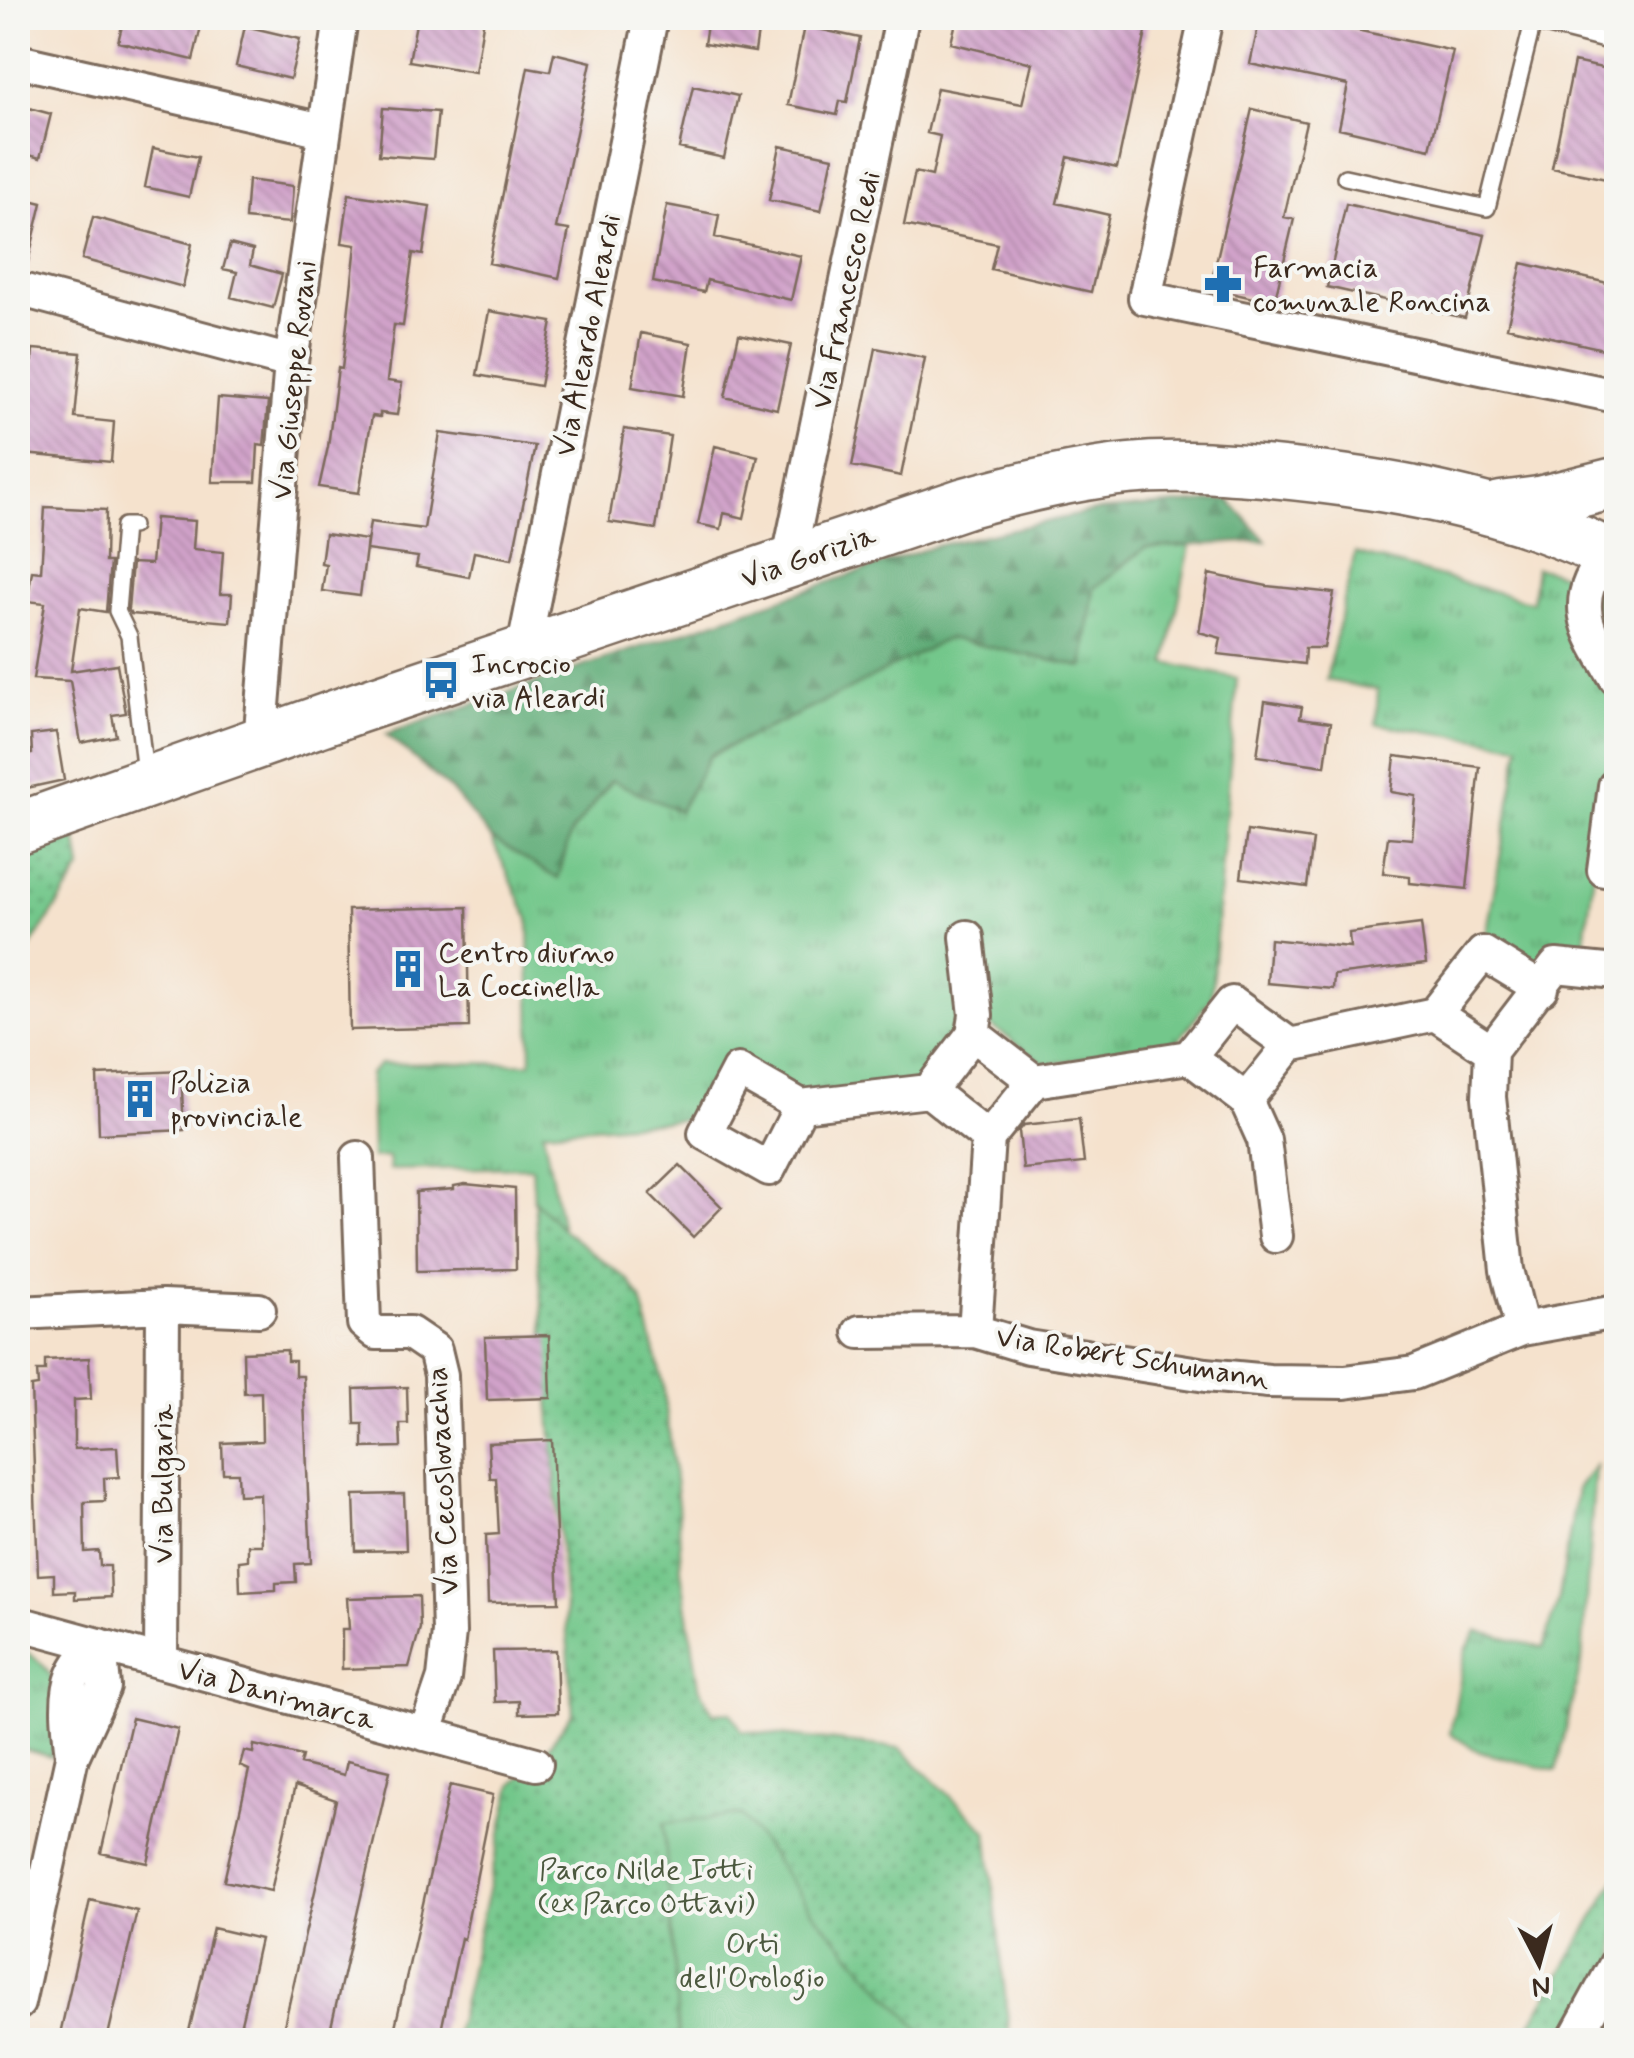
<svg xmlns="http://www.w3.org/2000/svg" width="1634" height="2058" viewBox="0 0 1634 2058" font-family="Mynerve,sans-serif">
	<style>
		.grass { fill: url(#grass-tufts); stroke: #577854; stroke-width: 2.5 }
		.forest { fill: url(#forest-firs); stroke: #4c6b4a; stroke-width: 2.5 }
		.park { fill: url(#park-dots); stroke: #577854; stroke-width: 2.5 }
		.garden { fill: #73c78b; stroke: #577854; stroke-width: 2.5 }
		.building { fill: url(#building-back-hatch) }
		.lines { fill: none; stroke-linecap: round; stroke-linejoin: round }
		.service-casing { stroke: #7c6a5b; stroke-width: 20 }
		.minor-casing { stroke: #7c6a5b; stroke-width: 38 }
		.primary-casing { stroke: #7c6a5b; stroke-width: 55 }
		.service { stroke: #fff; stroke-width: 15 }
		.minor { stroke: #fff; stroke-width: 32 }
		.primary { stroke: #fff; stroke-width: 50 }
		.labels { text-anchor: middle; stroke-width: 8; stroke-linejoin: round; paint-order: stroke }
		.poi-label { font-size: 30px; fill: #3b2a1e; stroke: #f6f6f2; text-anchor: start }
		.street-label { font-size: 30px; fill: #3b2a1e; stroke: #f6f6f2 }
		.park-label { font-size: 30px; fill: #4c593f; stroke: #f6f6f2 }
	</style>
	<defs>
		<pattern id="grass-tufts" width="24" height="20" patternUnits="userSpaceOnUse" patternTransform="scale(2.5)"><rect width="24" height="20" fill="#73c78b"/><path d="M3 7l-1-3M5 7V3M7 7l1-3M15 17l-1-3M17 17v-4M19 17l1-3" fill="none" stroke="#60a271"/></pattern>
		<pattern id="forest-firs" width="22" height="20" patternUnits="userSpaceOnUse" patternTransform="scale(2.5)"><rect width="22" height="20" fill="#5eac77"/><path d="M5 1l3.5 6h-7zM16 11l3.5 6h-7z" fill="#4f8c61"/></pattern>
		<pattern id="park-dots" width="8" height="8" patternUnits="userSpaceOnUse" patternTransform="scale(2.5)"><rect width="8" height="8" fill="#73c78b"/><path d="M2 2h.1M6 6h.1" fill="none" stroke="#60a271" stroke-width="1.8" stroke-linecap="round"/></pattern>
		<pattern id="building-back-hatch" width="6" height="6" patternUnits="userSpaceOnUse" patternTransform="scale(2.5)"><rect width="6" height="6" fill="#d1a3ca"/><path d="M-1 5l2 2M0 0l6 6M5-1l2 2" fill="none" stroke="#ab85a3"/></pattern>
	</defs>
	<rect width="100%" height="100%" fill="#f6f6f2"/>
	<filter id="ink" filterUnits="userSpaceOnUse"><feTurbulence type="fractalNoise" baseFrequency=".01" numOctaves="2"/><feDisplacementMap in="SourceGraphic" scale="20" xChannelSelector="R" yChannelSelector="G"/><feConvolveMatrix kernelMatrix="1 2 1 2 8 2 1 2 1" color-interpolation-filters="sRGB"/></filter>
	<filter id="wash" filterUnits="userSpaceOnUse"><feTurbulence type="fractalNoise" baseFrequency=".0048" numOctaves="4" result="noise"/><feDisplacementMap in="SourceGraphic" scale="40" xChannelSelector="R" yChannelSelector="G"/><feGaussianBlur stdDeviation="2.25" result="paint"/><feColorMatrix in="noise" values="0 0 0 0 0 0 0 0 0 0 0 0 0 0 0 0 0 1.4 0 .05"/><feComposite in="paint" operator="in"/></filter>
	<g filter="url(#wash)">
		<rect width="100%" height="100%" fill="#f5e2cd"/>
		<path class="grass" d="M1190 546 1166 663 1237 678 1211 998 1178 1041 1046 1065 976 1015 929 1091 801 1106 738 1070 705 1133 693 1119 543 1131 562 1229 534 1200 532 1167 389 1170 388 1157 372 1158 370 1074 380 1064 531 1063 529 919 491 838 558 878 570 835 612 780 679 811 710 756 834 697 948 638 1082 667 1094 588 1145 548Z
			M1355 553 1532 602 1536 567 1616 590V785L1607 776 1583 954 1542 989 1483 953 1520 745 1376 724 1378 690 1326 680Z
			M1595 1466 1582 1660 1556 1771 1480 1752 1450 1734 1466 1650 1477 1631 1543 1648 1559 1597 1577 1489Z
			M18 1648C70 1672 58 1709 52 1757L18 1748Z"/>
		<path class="forest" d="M1229 500 1266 541 1145 548 1094 588 1083 667 948 638 834 697 710 755 679 811 611 780 570 835 558 879 491 838 452 791 386 734 935 546 1095 511Z"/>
		<path class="park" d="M76 836 81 869 18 967V853Z
			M534 1200 562 1229 628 1280 641 1299 663 1383 678 1505 681 1571 699 1686 713 1713 731 1712 742 1731 900 1748 987 1831 1010 2040H454L512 1785 536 1764 573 1713Z
			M1616 1879V2040H1523L1528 2029Z"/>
		<path class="garden" d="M742 1815 812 1911 921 2031 908 2040H679L664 1823Z"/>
		<g id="blocks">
			<path class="building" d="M124 18H203L193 60 118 42Z
				M417 18H484L475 72 409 61Z
				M708 18H760L755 52 704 44Z
				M957 18H1149L1117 168 1068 157 1057 203 1109 215 1091 292 991 269 997 244 904 225 915 172 932 176 940 136 927 133 937 88 1022 104 1032 63 951 43Z
				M1260 18H1340L1338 26 1453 51 1430 149 1339 128 1348 85 1250 64Z
				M245 26 300 39 290 79 236 66Z
				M804 26 860 38 847 102 840 101 837 115 788 105Z
				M554 53 591 62 556 228 569 230 559 278 489 263 528 67 550 71Z
				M1574 62 1616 71V181L1552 168Z
				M693 86 738 96 724 158 679 148Z
				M18 105 51 114 40 158 18 152Z
				M383 108 438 112 433 159 379 155Z
				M1252 109 1306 122 1284 217 1294 219 1274 303 1210 288Z
				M780 146 833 157 821 211 769 200Z
				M153 148 198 157 189 197 145 187Z
				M248 180 293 186 290 223 245 219Z
				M349 194 430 206 423 255 413 253 403 326 394 325 387 381 402 383 397 415 380 413V417L372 416 359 493 319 487 328 447 338 368 342 369 356 245 342 243Z
				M18 197 42 203 26 270 18 269Z
				M1346 204 1485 235 1465 318 1327 287Z
				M667 205 719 215 715 237 801 256 791 300 707 280 704 292 653 282Z
				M93 217 192 244 183 287 82 259Z
				M230 244 253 250 250 265 282 274 273 308 231 297 237 272 223 269Z
				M1522 263 1616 285V352L1507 327Z
				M489 311 552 322 540 386 477 375Z
				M641 333 691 343 683 396 632 387Z
				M739 334 791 345 777 409 725 397Z
				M876 348 925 358 901 476 852 466Z
				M33 349 81 353 75 418 114 422 111 462 24 454Z
				M218 398 268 402 264 446 258 445 256 482H212Z
				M624 429 670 436 656 529 609 522Z
				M440 433 535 446 512 559 474 552 469 577 416 567 418 557 366 550 370 522 424 529Z
				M715 446 758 456 744 518 724 513 721 529 698 524Z
				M45 507 106 510 105 562H110L106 612 80 608 71 671 117 664 126 713 112 715 116 736 81 743 70 681 33 679 45 603 27 601 32 571 41 572Z
				M155 518 195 521 193 549 223 552 220 594H232L230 622 131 614 128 609 132 563 151 564Z
				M325 534 367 540 360 596 322 591 326 564 321 563Z
				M1209 574 1267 586 1334 593 1324 648H1305L1304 664 1218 654 1221 638 1199 632Z
				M1265 701 1302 707 1300 718 1331 722 1325 766 1257 756Z
				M56 732 64 780 18 790V756L32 754 31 735Z
				M1395 756 1480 767 1467 889 1410 883V876L1383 873 1388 837 1412 839 1416 796 1391 792Z
				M1247 831 1313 840 1307 887 1241 878Z
				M467 907 469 1027 350 1030 348 910Z
				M1421 924 1426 964 1334 975 1333 989 1267 983 1270 939 1350 947 1349 933Z
				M181 1071 184 1130 99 1134 97 1075Z
				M1079 1119 1084 1163 1023 1169 1019 1131 1024 1125Z
				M680 1165 722 1207 693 1237 650 1194Z
				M465 1184 515 1189 516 1269 417 1271 416 1192 454 1189V1186Z
				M549 1335 551 1398 487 1400 485 1337Z
				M287 1350V1361H295V1376H303L311 1563 295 1564 296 1582 276 1583V1590L240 1592 239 1561 248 1560V1545H262L260 1494 239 1495 238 1473H223L222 1443 262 1441 261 1392 244 1393 243 1352Z
				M89 1358 91 1399 74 1400V1449L117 1447 119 1477 104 1478 105 1501 84 1502 85 1552 99 1551 100 1566H110L111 1597 75 1599V1591L54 1592V1574L38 1575 31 1387 38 1386 37 1371H45V1360Z
				M407 1387 408 1424H400L401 1447 363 1448V1424H355L354 1389Z
				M552 1440 559 1602 488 1603 486 1535 499 1534 496 1478H490L488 1443Z
				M404 1494 406 1550 356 1551 354 1495Z
				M419 1596 420 1628 409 1667 342 1669V1629H349L347 1598Z
				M556 1650 558 1713 519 1714V1701L495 1702 493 1651Z
				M132 1718 178 1729 148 1863 101 1853Z
				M254 1745 302 1756 300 1764 344 1775 347 1761 390 1771 328 2040H283V2030L336 1800 295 1786 271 1891 224 1881 249 1770 240 1766 244 1751 253 1753Z
				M450 1785 493 1795 464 1939 461 1938 439 2040H392Z
				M90 1900 137 1911 107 2040H88L60 2034Z
				M213 1928 260 1939 245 2006 237 2040H187Z"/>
		</g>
	</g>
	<g filter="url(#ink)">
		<use href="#blocks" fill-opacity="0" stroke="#7c6a5b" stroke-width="2.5"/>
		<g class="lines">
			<g class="service-casing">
				<path id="service" d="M1345 177 1487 208 1533 22 1616 43
					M132 526H124L117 611 129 636 145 774"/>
			</g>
			<g class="minor-casing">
				<path id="minor" d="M1206 18 1145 298 1616 396
					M18 61 323 130
					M18 289 291 362
					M1608 555C1566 601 1589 634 1616 678
					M788 563 902 18
					M523 652 651 18
					M260 743 291 362 341 18
					M1604 870 1615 786
					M967 937 976 1015 973 1034
					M1435 1014 1483 953 1542 989
					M1189 1057 1232 1003 1290 1045
					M929 1091 973 1034 1034 1081
					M1246 1100 1264 1140 1276 1236
					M801 1106 738 1070 705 1133 769 1169 801 1106 929 1091 988 1138 1034 1081 1189 1057 1246 1100 1290 1045 1435 1014 1491 1051
					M358 1158 364 1323 376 1333H410L435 1350 441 1375 449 1632 444 1678 425 1734
					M18 1313 163 1306
					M1522 1329 1507 1270 1489 1097 1491 1051 1556 966 1616 972
					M975 1331 988 1138
					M860 1332 975 1331 1028 1347 1206 1375 1269 1381 1345 1382 1414 1373 1522 1329 1616 1312
					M18 1623 536 1764
					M161 1662 163 1306 259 1310
					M18 2003 72 1757 104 1687 100 1645C58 1670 68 1715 72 1757
					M1574 2040 1616 1964"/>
			</g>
			<g class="primary-casing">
				<path id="primary" d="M1501 507 1539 502 1611 484
					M18 828 357 708 965 503C1019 488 1072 475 1128 469 1175 464 1225 468 1272 472 1385 483 1500 503 1602 551"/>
			</g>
			<use href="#service" class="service"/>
			<use href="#minor" class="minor"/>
			<use href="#primary" class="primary"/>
		</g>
	</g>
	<defs>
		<g id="pharmacy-bare" transform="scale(3)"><path d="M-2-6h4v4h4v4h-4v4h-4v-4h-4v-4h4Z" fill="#1f6fb2" stroke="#f6f6f2" stroke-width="2.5" paint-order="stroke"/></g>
		<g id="bus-bare" transform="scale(3)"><path d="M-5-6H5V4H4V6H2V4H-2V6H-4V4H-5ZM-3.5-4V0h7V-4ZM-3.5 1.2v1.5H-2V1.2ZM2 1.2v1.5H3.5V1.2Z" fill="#1f6fb2" stroke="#f6f6f2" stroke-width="2.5" paint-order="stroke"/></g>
		<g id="building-bare" transform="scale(3)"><path d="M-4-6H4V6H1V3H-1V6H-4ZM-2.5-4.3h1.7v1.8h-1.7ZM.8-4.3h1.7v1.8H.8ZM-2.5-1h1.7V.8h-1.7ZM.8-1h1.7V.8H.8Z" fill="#1f6fb2" stroke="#f6f6f2" stroke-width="2.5" paint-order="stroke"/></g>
	</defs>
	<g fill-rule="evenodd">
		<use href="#pharmacy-bare" x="1223" y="284"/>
		<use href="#bus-bare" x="441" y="680"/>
		<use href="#building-bare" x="408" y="969"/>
		<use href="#building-bare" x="140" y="1099"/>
	</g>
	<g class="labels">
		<g class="poi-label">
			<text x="1253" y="277">Farmacia<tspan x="1253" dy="34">comunale Roncina</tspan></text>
			<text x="471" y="673">Incrocio<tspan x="471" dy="34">via Aleardi</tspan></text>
			<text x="438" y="962">Centro diurno<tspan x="438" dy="34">La Coccinella</tspan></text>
			<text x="170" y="1092">Polizia<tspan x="170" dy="34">provinciale</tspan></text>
		</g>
		<g class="street-label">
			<text transform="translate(845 290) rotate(-78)" y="10">Via Francesco Redi</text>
			<text transform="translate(587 335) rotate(-79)" y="10">Via Aleardo Aleardi</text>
			<text transform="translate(293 380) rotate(-84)" y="10">Via Giuseppe Rovani</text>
			<text transform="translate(808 556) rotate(-19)" y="10">Via Gorizia</text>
			<text transform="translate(1133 1357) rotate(9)" y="10">Via Robert Schumann</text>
			<text transform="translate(442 1481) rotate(-93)" y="10">Via Cecoslovacchia</text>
			<text transform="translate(162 1484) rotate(-90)" y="10">Via Bulgaria</text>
			<text transform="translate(277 1694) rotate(15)" y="10">Via Danimarca</text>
		</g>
		<g class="park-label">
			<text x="646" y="1879">Parco Nilde Iotti<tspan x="646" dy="34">(ex Parco Ottavi)</tspan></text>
			<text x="752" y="1953">Orti<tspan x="752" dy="34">dell'Orologio</tspan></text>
		</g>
	</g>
	<rect width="1634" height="2058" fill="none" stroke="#f6f6f2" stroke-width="60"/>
	<g transform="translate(1539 1963) rotate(174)" stroke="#f6f6f2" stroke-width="8" paint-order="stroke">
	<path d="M0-8L18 38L0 25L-18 38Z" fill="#3b2a1e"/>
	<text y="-15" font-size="28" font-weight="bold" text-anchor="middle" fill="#3b2a1e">N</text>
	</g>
</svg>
